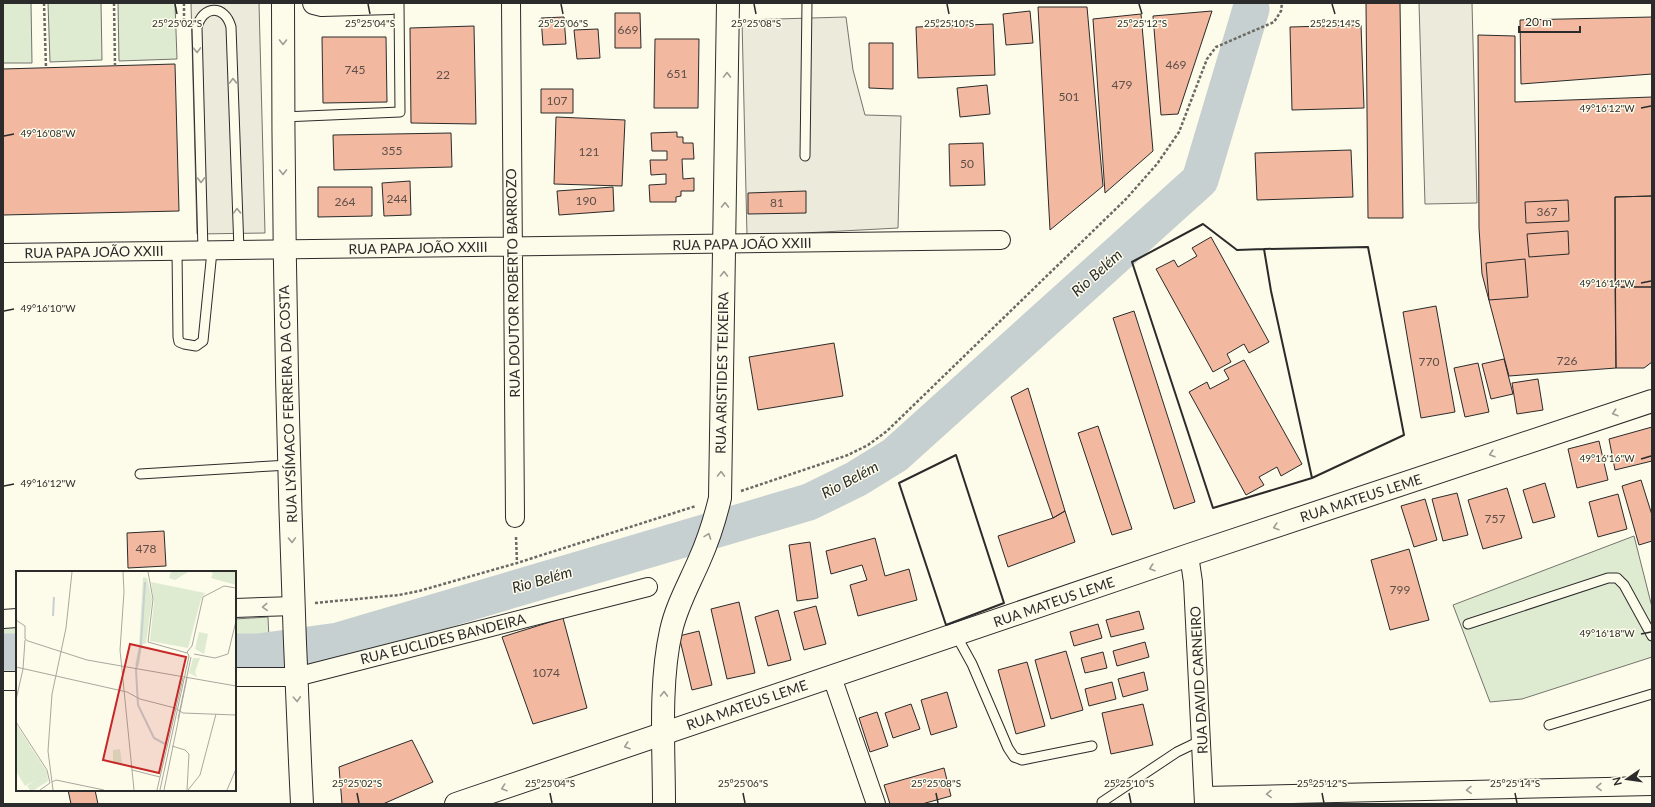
<svg xmlns="http://www.w3.org/2000/svg" width="1655" height="807" viewBox="0 0 1655 807" font-family="Lato,sans-serif">
	<style>
		.green { fill: #deebd1; stroke: #74746e }
		.parking { fill: #eceadb; stroke: #74746e }
		.lines { fill: none; stroke-linecap: round; stroke-linejoin: round }
		.river { stroke: #c7d0d0; stroke-width: 37 }
		.building { fill: #f2b8a0; stroke: #2b2b2b }
		.lane-casing { stroke: #2b2b2b; stroke-width: 11 }
		.street-casing { stroke: #2b2b2b; stroke-width: 20 }
		.secondary-casing { stroke: #2b2b2b; stroke-width: 24 }
		.primary-casing { stroke: #2b2b2b; stroke-width: 24 }
		.path { stroke: #6a6964; stroke-width: 2.5; stroke-dasharray: 3 2; stroke-linecap: butt }
		.lane { stroke: #fdfbea; stroke-width: 9 }
		.street { stroke: #fdfbea; stroke-width: 18 }
		.secondary { stroke: #fdfbea; stroke-width: 22 }
		.primary { stroke: #fdfbea; stroke-width: 22 }
		.wall { stroke: #2b2b2b; stroke-width: 2 }
		.oneway { stroke: #9e9d94 }
		.ticks { fill: none; stroke: #2b2b2b; stroke-width: 1.5 }
		.labels { text-anchor: middle; stroke-width: 3; stroke-linejoin: round; paint-order: stroke }
		.number-label { font-size: 12px; fill: #5d4e48 }
		.street-label { font-size: 14px; fill: #2b2b2b; stroke: #fdfbea }
		.water-label { font-size: 15px; font-style: italic; fill: #2b2b2b; stroke: #fdfbea }
		.inset-river { fill: none; stroke: #c7d0d0; stroke-width: 2 }
		.inset-road { fill: none; stroke: #a9a89e; stroke-width: 1 }
		.view { fill: #c62828; fill-opacity: 0.15; stroke: #c62828; stroke-width: 2 }
		.inset-edge { fill: none; stroke: #2b2b2b; stroke-width: 2 }
		.ticks-label { font-size: 10px; text-anchor: middle; fill: #2b2b2b; stroke: #fdfbea; stroke-width: 3; stroke-linejoin: round; paint-order: stroke }
	</style>
	<rect width="100%" height="100%" fill="#fdfbea"/>
	<path class="green" d="M3 3H31L32 63H3Z
		M48 3H101L102 60 50 62Z
		M118 3H175L177 59 119 61Z
		M1634 536 1652 607V657L1522 699 1490 702 1453 605Z
		M268 617 270 662 235 663V619Z
		M17 626V672H3V627Z"/>
	<path class="parking" d="M191 3H259L265 233 197 234Z
		M1419 3H1472L1477 203 1425 204Z
		M846 17 853 70 865 115 901 116 898 228 747 236 742 20Z"/>
	<g class="lines">
		<path class="river" d="M3 652H17
			M235 652H258L338 641 809 502 856 479 895 455 1200 180 1251 9"/>
	</g>
	<path class="building" d="M1366 3H1400L1403 218H1368Z
		M1038 7H1087L1103 186 1050 230Z
		M1030 11 1033 43 1006 45 1003 14Z
		M1212 11 1178 114 1161 115 1153 16Z
		M615 13H640L641 48H615Z
		M1141 14 1153 151 1105 193 1093 19Z
		M564 17 566 44 543 45 541 18Z
		M1652 17V74L1521 84 1520 20Z
		M993 24 995 75 918 78 916 27Z
		M1361 25 1364 108 1292 110 1290 27Z
		M474 26 476 124 411 123 410 28Z
		M598 29 600 58 577 59 574 30Z
		M1478 35 1515 36V102L1652 97V196L1615 197 1616 368 1509 376 1482 274 1479 228Z
		M322 37H386L387 102 323 103Z
		M655 39H699L698 108H654Z
		M869 43H893V89L869 88Z
		M175 64 179 211 3 215V69Z
		M987 85 990 114 960 117 957 88Z
		M541 89H573V113H541Z
		M556 117 625 120 622 186 554 184Z
		M677 132V137H683V143H693L694 159H682L683 179 694 178V191H681V196L676 197V202H650L649 185 666 184V174L651 175 650 160H667V151H652L651 133Z
		M451 133 452 167 334 170 333 135Z
		M983 143 985 185 950 186 949 144Z
		M1351 150 1353 197 1257 200 1255 153Z
		M410 181 411 215 384 216 382 183Z
		M318 187H372V216L318 217Z
		M613 187 614 211 559 215 557 191Z
		M806 191V213L748 214V193Z
		M1652 196V287H1615V197Z
		M1568 200 1569 221 1526 223 1525 202Z
		M1568 231 1569 254 1529 257 1527 234Z
		M1211 237 1269 342 1249 353 1244 344 1227 354 1231 362 1213 372 1156 269 1174 260 1178 267 1197 256 1192 248Z
		M1525 259 1528 297 1489 300 1486 263Z
		M1615 287H1652V362L1644 368H1616Z
		M1436 306 1455 412 1421 418 1403 312Z
		M1134 311 1195 502 1174 509 1113 318Z
		M834 343 843 396 758 410 749 357Z
		M1504 359 1513 394 1491 399 1482 364Z
		M1244 360 1302 464 1281 476 1277 467 1259 477 1264 485 1246 495 1189 392 1207 382 1210 389 1229 379 1224 370Z
		M1478 363 1489 412 1465 417 1454 368Z
		M1538 379 1543 410 1517 414 1512 383Z
		M1028 388 1065 511 1053 518 1011 397Z
		M1098 426 1132 529 1112 535 1078 433Z
		M1652 427V461L1615 470 1609 439Z
		M1599 441 1608 480 1577 488 1568 449Z
		M1641 480 1652 515V541L1639 545 1622 486Z
		M1545 483 1555 517 1533 523 1523 490Z
		M1507 488 1522 538 1483 549 1468 500Z
		M1457 493 1468 535 1443 541 1432 499Z
		M1618 494 1627 529 1598 537 1589 502Z
		M1425 499 1437 540 1414 547 1401 506Z
		M1065 511 1075 542 1008 567 998 536 1053 518Z
		M164 531 166 566 128 568 127 533Z
		M875 538 885 576 909 569 917 600 858 616 850 585 867 580 862 565 831 574 826 551Z
		M810 542 818 598 797 601 789 545Z
		M1409 549 1429 620 1390 630 1371 560Z
		M739 602 755 673 727 679 711 609Z
		M816 606 826 644 804 650 794 612Z
		M778 610 791 660 768 666 755 617Z
		M1139 611 1144 629 1111 637 1106 620Z
		M563 618 587 708 533 724 502 637Z
		M1098 624 1102 638 1074 646 1070 632Z
		M699 631 712 685 692 690 679 636Z
		M1145 642 1149 657 1117 666 1113 651Z
		M1066 651 1083 710 1051 719 1035 660Z
		M1103 652 1107 668 1085 673 1081 658Z
		M1027 662 1045 726 1016 734 998 670Z
		M1144 672 1148 690 1123 697 1118 679Z
		M1112 682 1116 699 1089 706 1085 689Z
		M947 692 957 727 931 735 921 700Z
		M911 704 920 729 893 738 885 713Z
		M1143 704 1153 745 1111 754 1102 713Z
		M877 712 888 746 870 752 859 718Z
		M412 740 433 782 383 804H342L339 767Z
		M944 768 951 796 922 804H890L884 785Z
		M68 790H95L98 804H71Z"/>
	<g class="lines">
		<g class="lane-casing">
			<path id="lane" d="M283 117 400 112 399 3
				M805 156 807 3
				M177 251 178 337 179 342 184 344 196 346 203 341 212 251
				M203 251 197 28C202 5 225 4 231 27L239 250
				M140 474 289 465
				M1468 624 1608 578H1617L1624 585 1652 636
				M956 635 972 664 1008 748 1014 757 1022 760 1092 746
				M1549 725 1652 694
				M1102 802 1177 752 1202 740"/>
		</g>
		<g class="street-casing">
			<path id="street" d="M511 3 515 518
				M3 253 1001 240
				M1189 555 1193 582 1204 804
				M235 608 295 606
				M3 619 17 618
				M235 677H296L648 587
				M832 677 876 804
				M3 681H17
				M1204 796 1652 786"/>
		</g>
		<g class="secondary-casing">
			<path id="secondary" d="M283 3C283 270 289 537 302 804
				M314 3 322 5 391 3
				M664 804C664 750 659 684 671 631 676 607 689 584 699 561 708 541 715 519 720 498L728 3"/>
		</g>
		<g class="primary-casing">
			<path id="primary" d="M456 804 1189 555 1652 401"/>
		</g>
		<path class="path" d="M44 3 46 68
			M114 3 115 66
			M184 3V19
			M741 491 848 455 868 445 887 431 1126 199 1157 164 1179 132 1207 59 1216 47 1274 22 1281 11 1282 3
			M516 537 517 563
			M315 603 399 595 419 591 517 563 696 506"/>
		<use href="#lane" class="lane"/>
		<use href="#street" class="street"/>
		<use href="#secondary" class="secondary"/>
		<use href="#primary" class="primary"/>
		<path class="wall" d="M1203 224 1237 250 1264 249 1271 291 1312 478 1213 508 1132 262Z
			M1368 247 1404 435 1312 478 1271 291 1264 249Z
			M956 455 1004 603 946 625 899 483Z"/>
	</g>
	<defs><path id="oneway-chevron" d="M-2-3.5L2.5 0L-2 3.5" fill="none" stroke-width="1.6" stroke-linecap="round" stroke-linejoin="round"/></defs>
	<g class="oneway">
		<use href="#oneway-chevron" transform="translate(283 42) rotate(90)"/>
		<use href="#oneway-chevron" transform="translate(197 50) rotate(89)"/>
		<use href="#oneway-chevron" transform="translate(727 75) rotate(-89)"/>
		<use href="#oneway-chevron" transform="translate(233 81) rotate(-92)"/>
		<use href="#oneway-chevron" transform="translate(283 172) rotate(89)"/>
		<use href="#oneway-chevron" transform="translate(201 180) rotate(89)"/>
		<use href="#oneway-chevron" transform="translate(725 205) rotate(-89)"/>
		<use href="#oneway-chevron" transform="translate(237 211) rotate(-92)"/>
		<use href="#oneway-chevron" transform="translate(724 274) rotate(-89)"/>
		<use href="#oneway-chevron" transform="translate(1615 413) rotate(162)"/>
		<use href="#oneway-chevron" transform="translate(1492 454) rotate(162)"/>
		<use href="#oneway-chevron" transform="translate(721 474) rotate(-89)"/>
		<use href="#oneway-chevron" transform="translate(1276 527) rotate(162)"/>
		<use href="#oneway-chevron" transform="translate(708 536) rotate(-70)"/>
		<use href="#oneway-chevron" transform="translate(292 540) rotate(88)"/>
		<use href="#oneway-chevron" transform="translate(1152 568) rotate(161)"/>
		<use href="#oneway-chevron" transform="translate(265 607) rotate(177)"/>
		<use href="#oneway-chevron" transform="translate(664 694) rotate(-89)"/>
		<use href="#oneway-chevron" transform="translate(297 699) rotate(87)"/>
		<use href="#oneway-chevron" transform="translate(627 746) rotate(161)"/>
		<use href="#oneway-chevron" transform="translate(1599 787) rotate(179)"/>
		<use href="#oneway-chevron" transform="translate(504 788) rotate(161)"/>
		<use href="#oneway-chevron" transform="translate(1469 790) rotate(179)"/>
		<use href="#oneway-chevron" transform="translate(1269 794) rotate(179)"/>
	</g>
	<path class="ticks" d="M175 4 177 14M368 4 370 14M561 4 563 14M754 4 756 14M947 4 949 14M1139 4 1142 14M1332 4 1335 14M1641 108 1651 106M4 136 14 134M1641 283 1651 281M4 311 14 309M1641 459 1651 456M4 486 14 484M1641 634 1651 632M357 793 359 803M550 793 552 803M743 793 745 803M936 793 938 803M1129 793 1131 803M1322 793 1324 803M1515 793 1517 803"/>
	<g class="labels">
		<g class="number-label">
			<text x="628" y="34">669</text>
			<text x="1176" y="69">469</text>
			<text x="355" y="74">745</text>
			<text x="677" y="78">651</text>
			<text x="443" y="79">22</text>
			<text x="1122" y="89">479</text>
			<text x="1069" y="101">501</text>
			<text x="557" y="105">107</text>
			<text x="392" y="155">355</text>
			<text x="589" y="156">121</text>
			<text x="967" y="168">50</text>
			<text x="397" y="203">244</text>
			<text x="586" y="205">190</text>
			<text x="345" y="206">264</text>
			<text x="777" y="207">81</text>
			<text x="1547" y="216">367</text>
			<text x="1567" y="365">726</text>
			<text x="1429" y="366">770</text>
			<text x="1495" y="523">757</text>
			<text x="146" y="553">478</text>
			<text x="1400" y="594">799</text>
			<text x="546" y="677">1074</text>
		</g>
		<g class="street-label">
			<text transform="translate(742 244) rotate(-1)" y="5">RUA PAPA JOÃO XXIII</text>
			<text transform="translate(418 248) rotate(-1)" y="5">RUA PAPA JOÃO XXIII</text>
			<text transform="translate(94 252) rotate(-1)" y="5">RUA PAPA JOÃO XXIII</text>
			<text transform="translate(513 283) rotate(-91)" y="5">RUA DOUTOR ROBERTO BARROZO</text>
			<text transform="translate(722 373) rotate(-89)" y="5">RUA ARISTIDES TEIXEIRA</text>
			<text transform="translate(288 404) rotate(-92)" y="5">RUA LYSÍMACO FERREIRA DA COSTA</text>
			<text transform="translate(1361 498) rotate(-18)" y="5">RUA MATEUS LEME</text>
			<text transform="translate(1054 602) rotate(-19)" y="5">RUA MATEUS LEME</text>
			<text transform="translate(443 639) rotate(-14)" y="5">RUA EUCLIDES BANDEIRA</text>
			<text transform="translate(1199 680) rotate(-93)" y="5">RUA DAVID CARNEIRO</text>
			<text transform="translate(747 705) rotate(-19)" y="5">RUA MATEUS LEME</text>
		</g>
		<g class="water-label">
			<text transform="translate(1097 273) rotate(-42)" y="5">Rio Belém</text>
			<text transform="translate(850 480) rotate(-28)" y="5">Rio Belém</text>
			<text transform="translate(542 580) rotate(-16)" y="5">Rio Belém</text>
		</g>
	</g>
	<g transform="translate(16 571)">
		<rect width="220" height="220" fill="#fdfbea"/>
		<path d="M155 1H172L159 9 153 7ZM194 1H220V14L195 7 197 2ZM127 6 131 7 136 28 130 72 126 74 123 95 119 94 123 74ZM135 11 189 22 185 28 172 77 134 70 138 31ZM183 61 192 63 188 83 179 78ZM177 87H184L179 101 181 106 173 102ZM0 153 31 201 32 210 18 219H14L11 215 19 209 9 215 0 200ZM104 178 106 192 97 193V179Z" fill="#deebd1"/>
		<path class="inset-river" d="M129 11 125 73 120 99 122 134 138 167 149 173M37 45 38 26"/>
		<path class="inset-road" d="M107 1 108 21 104 79 118 219M132 1 137 28 132 71 171 82M0 49 9 55V68L12 70 71 89 220 115M178 83 199 87 212 83 220 50M173 85 171 81 176 75 187 26 208 15 220 17M0 96 111 121 124 128 159 137 167 142 220 144M0 129 7 98 9 69M162 148 175 86M0 151 31 199 34 212M156 175 169 179 173 183 171 219M116 199 144 206M36 211 40 209 88 219M24 219 34 212M37 219 32 180 36 123 50 57 56 1M141 219 167 107M144 219 173 85M148 219 171 107M172 219 184 204 200 143M211 219 220 198"/>
		<path class="view" d="M114 73 170 86 143 202 87 189Z"/>
		<rect width="220" height="220" class="inset-edge"/>
	</g>
	<g class="ticks-label">
		<text x="177" y="27">25°25'02"S</text>
		<text x="370" y="27">25°25'04"S</text>
		<text x="563" y="27">25°25'06"S</text>
		<text x="756" y="27">25°25'08"S</text>
		<text x="949" y="27">25°25'10"S</text>
		<text x="1142" y="27">25°25'12"S</text>
		<text x="1335" y="27">25°25'14"S</text>
		<text x="1607" y="112">49°16'12"W</text>
		<text x="48" y="137">49°16'08"W</text>
		<text x="1607" y="287">49°16'14"W</text>
		<text x="48" y="312">49°16'10"W</text>
		<text x="1607" y="462">49°16'16"W</text>
		<text x="48" y="487">49°16'12"W</text>
		<text x="1607" y="637">49°16'18"W</text>
		<text x="357" y="787">25°25'02"S</text>
		<text x="550" y="787">25°25'04"S</text>
		<text x="743" y="787">25°25'06"S</text>
		<text x="936" y="787">25°25'08"S</text>
		<text x="1129" y="787">25°25'10"S</text>
		<text x="1322" y="787">25°25'12"S</text>
		<text x="1515" y="787">25°25'14"S</text>
	</g>
	<rect width="1655" height="807" fill="none" stroke="#2b2b2b" stroke-width="8"/>
	<g transform="translate(1627 779) rotate(257)" stroke="#fdfbea" stroke-width="3" paint-order="stroke">
	<path d="M0-3L7 15L0 10L-7 15Z" fill="#2b2b2b"/>
	<text y="-6" font-size="11" font-weight="bold" text-anchor="middle" fill="#2b2b2b">N</text>
	</g>
	<path d="M1519 26v6h61v-6" fill="none" stroke="#2b2b2b" stroke-width="2"/>
	<text x="1525" y="26" font-size="12" fill="#2b2b2b" stroke="#fdfbea" stroke-width="3" paint-order="stroke">20 m</text>
</svg>
